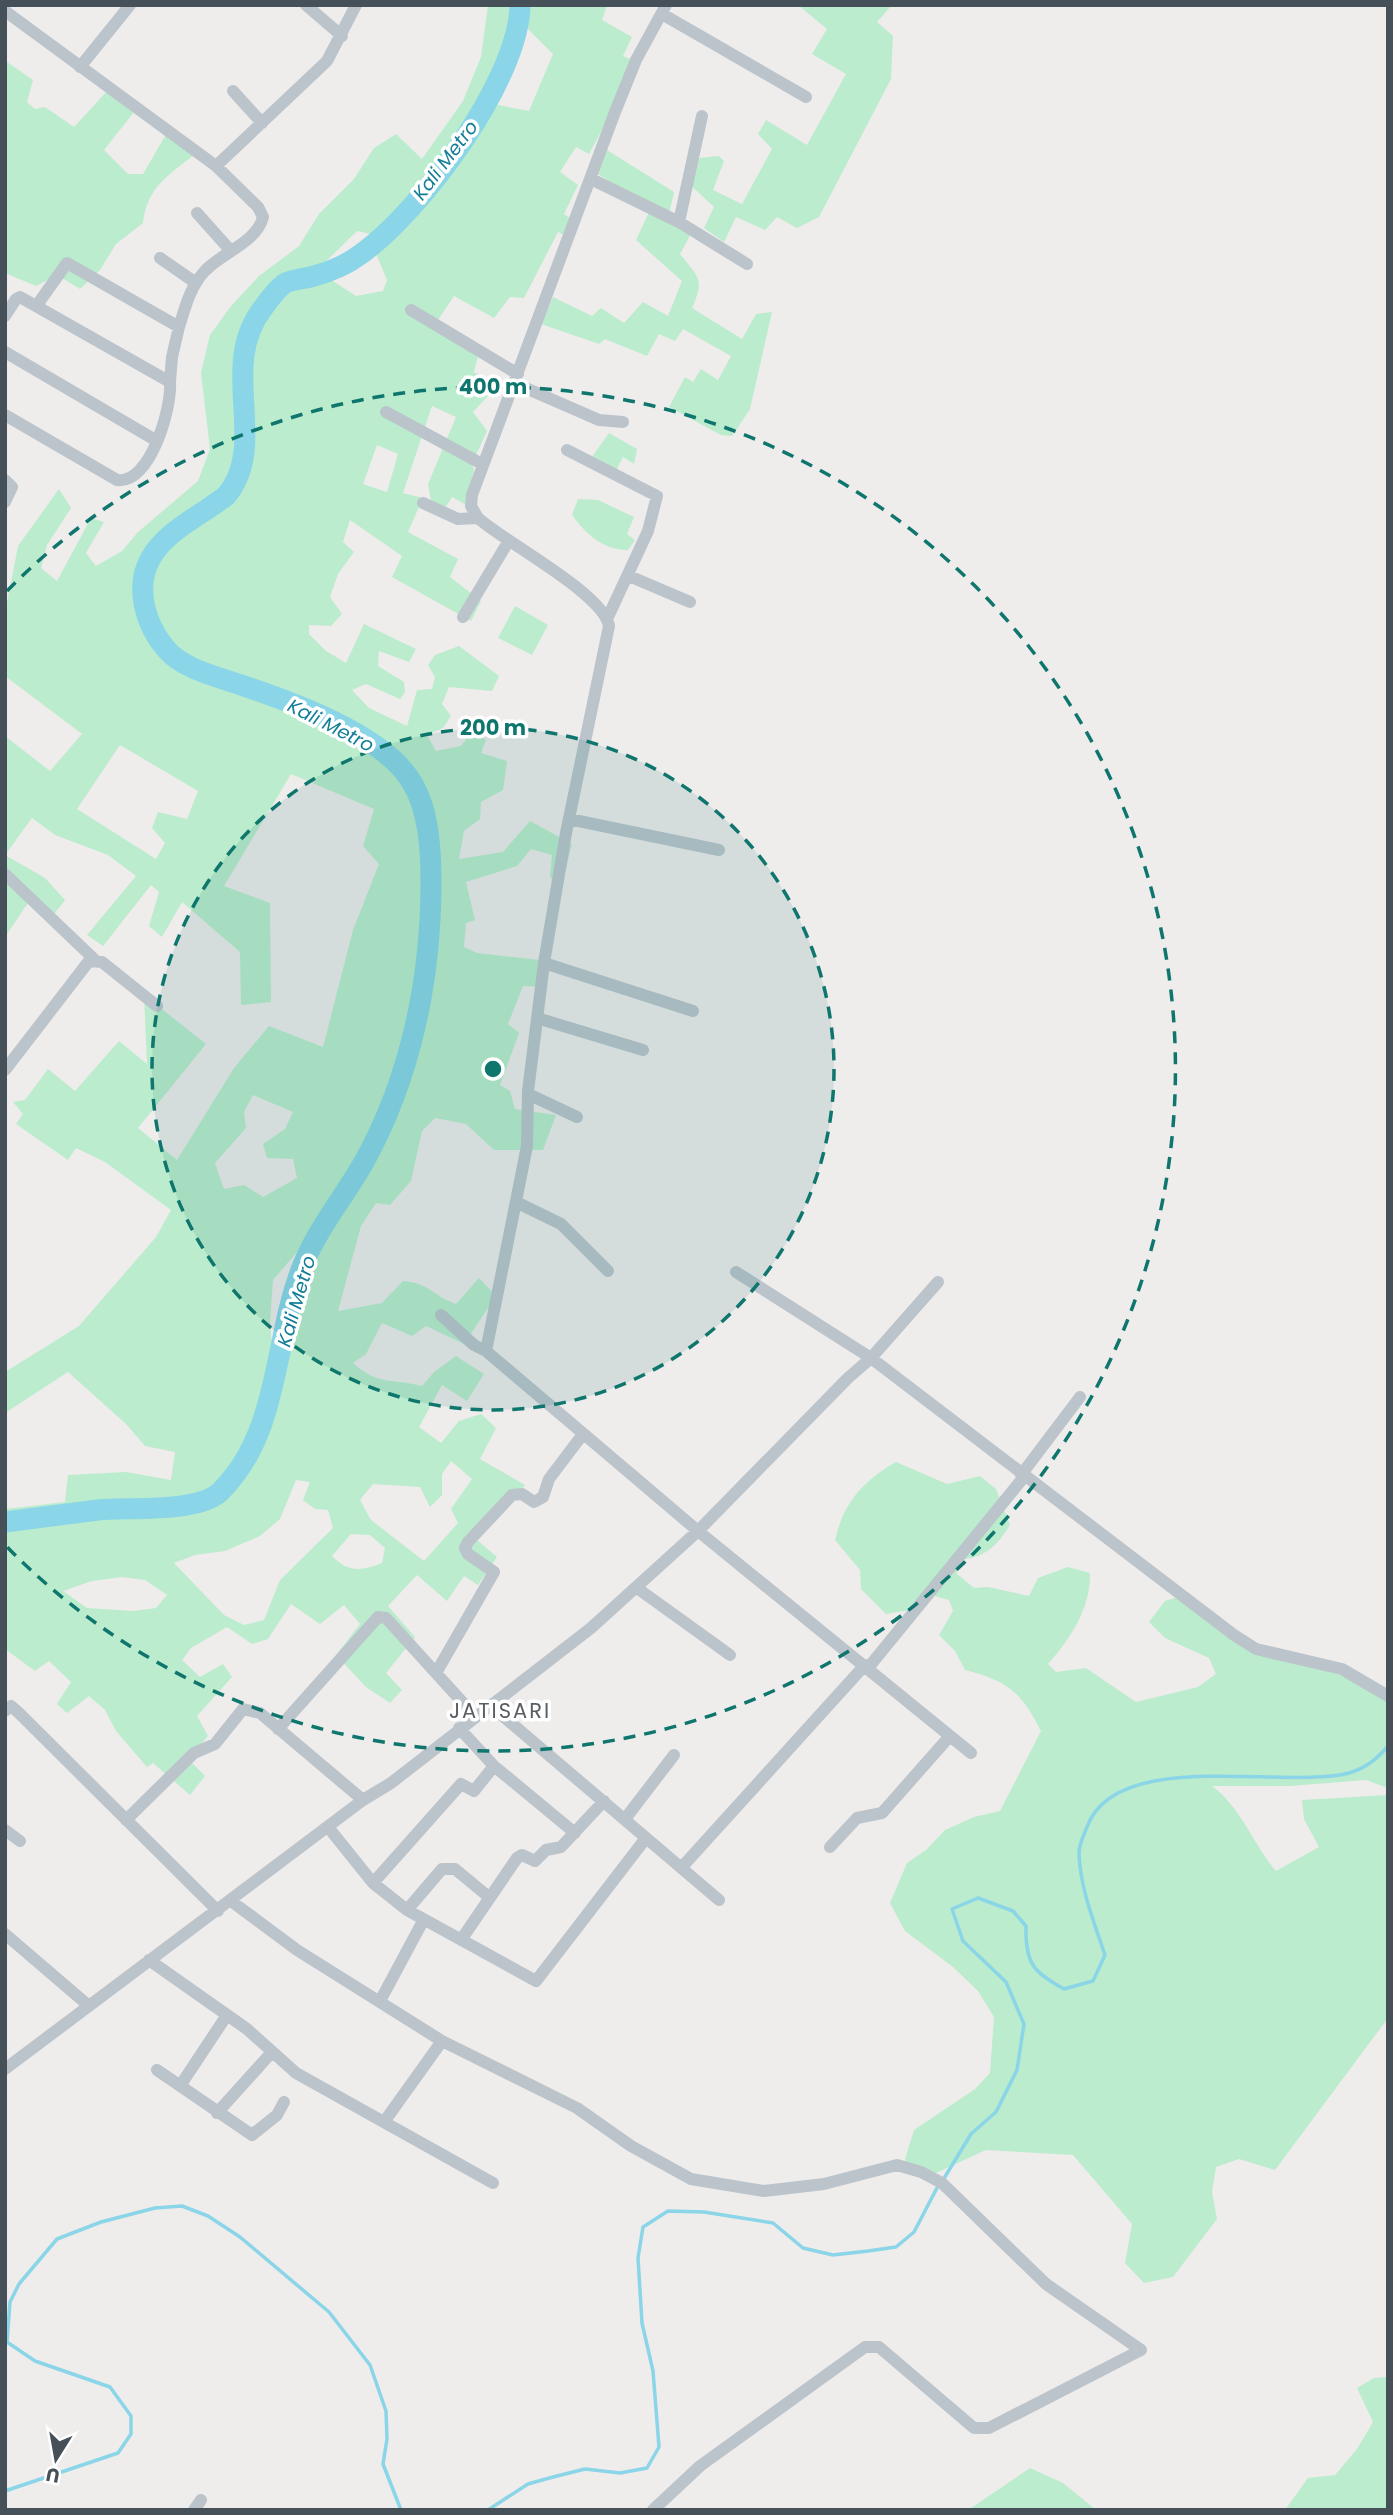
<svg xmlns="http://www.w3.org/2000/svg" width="1393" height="2515" viewBox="0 0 1393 2515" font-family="Poppins,sans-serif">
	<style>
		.green { fill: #bbeccd; fill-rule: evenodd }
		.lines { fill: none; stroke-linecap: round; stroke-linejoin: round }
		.stream { stroke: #8ad5e7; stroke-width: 3.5 }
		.river { stroke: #8ad5e7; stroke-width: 21 }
		.minor { stroke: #bbc4cb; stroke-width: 12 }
		.ring { fill: none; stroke: #0f766e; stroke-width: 3.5; stroke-dasharray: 12 9 }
		.labels { text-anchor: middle; stroke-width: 7; stroke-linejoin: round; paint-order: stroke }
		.water-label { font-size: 19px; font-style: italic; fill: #137e97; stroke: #fff }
		.quarter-label { font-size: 21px; letter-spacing: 2px; fill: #595d61; stroke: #fff }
		.centre { fill: #0f766e; stroke: #fff; stroke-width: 3.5 }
		.ring-label { font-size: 21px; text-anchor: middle; font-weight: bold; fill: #0f766e; stroke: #fff; stroke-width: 7; stroke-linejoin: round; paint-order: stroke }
	</style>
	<rect width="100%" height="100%" fill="#efecec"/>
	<path class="green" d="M488 5H607L602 20 632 37 623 56 630 59 609 117 589 154 576 147 560 172 578 185 564 214 577 223 568 237 558 232 524 298 510 297 494 318 454 296 438 320 480 348 474 372 497 386 473 412 487 431 472 464 474 470 466 505 452 497 445 508 431 501 428 484 456 417 432 406 403 493 423 498 408 532 458 559 450 577 481 601 471 621 392 577 402 556 350 520 343 542 354 552 338 574 330 597 342 614 331 626 309 625V634L326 651 346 663 364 624 416 649 409 662 379 651 378 666 404 682 405 692 400 699 366 684 352 690 369 708 407 726 417 690 432 689 435 677 428 665 435 655 459 646 499 676 492 691 449 687 442 704 451 716 443 728 427 735 436 751 461 746 474 729 486 740 481 753 507 761 503 790 481 802 480 819 464 831 459 859 503 852 530 821 572 844 563 880 557 885 550 877 552 855 531 849 517 866 466 882 475 920 466 923 464 947 477 953 549 961 544 987 523 986 508 1024 519 1033 500 1085 510 1091 515 1109 556 1115 543 1150H494L466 1124 435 1118 422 1131 411 1181 390 1205 376 1203 361 1226 338 1311 382 1303 403 1281C430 1283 431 1295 456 1304L479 1278 496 1296 464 1344 426 1326 412 1336 382 1323 366 1354 353 1363C378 1386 392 1378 422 1386L434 1372 456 1356 484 1374 467 1401 442 1385 419 1427 441 1443 459 1421 481 1414 496 1428 480 1459 525 1485 477 1540 497 1557 478 1585 464 1576 447 1601 417 1575 388 1606 415 1637 386 1673 402 1690 390 1703 366 1687 336 1655 360 1624 344 1605 320 1624 291 1604 268 1639 252 1644 227 1627 191 1648 182 1660 200 1677 223 1664 232 1677 197 1716 208 1736 188 1759 205 1776 190 1795 153 1763 147 1767 116 1731 105 1710 89 1696 67 1713 57 1704 71 1682 49 1661 35 1671 5 1649V1509L65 1502 68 1475 126 1472 171 1480 175 1452 145 1446 126 1424 68 1372 5 1413V1372L79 1326 156 1237 171 1210 105 1162 76 1148 68 1160 16 1124 23 1114 13 1102 25 1100 48 1069 75 1091 119 1041 147 1064 144 995 206 1044 138 1128 177 1160 234 1068 269 1026 323 1047 353 930 379 864 363 846 374 809 291 774 224 886 270 903 271 1002 241 1005 240 952 182 902 162 937 149 926 159 892 151 885 103 946 87 935 136 876 108 855 55 835 32 818 5 855 45 878 65 900 52 917 28 903 5 937V736L50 771 82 734 5 676V613L18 546 59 489 71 508 47 545 41 568 57 581 91 518 104 522 86 553 96 566 122 551 138 532 198 481 210 449 201 373 210 335 231 306 259 276 299 246 319 214 354 179 374 148 396 134 422 159 463 101 481 57ZM520 21 553 54 529 111 488 103 511 53ZM357 231 380 236 372 244 387 280 383 291 356 296 322 274 310 277ZM377 445 398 454 387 492 363 484ZM120 745 198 791 187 819 158 812 152 828 165 843 156 859 77 809ZM253 1095 293 1112 285 1129 263 1144 267 1158 293 1159 297 1178 263 1197 244 1185 224 1189 215 1163 246 1128 244 1112ZM322 1223 301 1269 286 1318 278 1368 274 1367 270 1322 273 1280ZM451 1461 472 1479 451 1509 458 1523 424 1561 371 1520 360 1500 373 1484 420 1487 430 1507 442 1495V1474ZM296 1480 310 1482 303 1500 315 1509 328 1510 333 1528 280 1580 264 1620 244 1625 224 1615 174 1563 195 1555 225 1551 260 1536 280 1519ZM351 1534 370 1535 385 1548 382 1563C362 1571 348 1573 332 1556ZM122 1577 145 1580 167 1595 156 1608 134 1611 87 1608 63 1591 92 1581Z
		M798 5H892L877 22 893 36 891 79 819 217 797 228 777 217 765 230 736 217 724 242 704 228 714 207 684 179 689 159 719 156 724 161 713 190 742 204 772 149 758 134 766 120 807 145 846 74 812 54 827 29Z
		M7 62 33 80 27 102 35 109 45 107 74 127 111 87 138 107 104 150 128 174H143L168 131 199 151C172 173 147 185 143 223L116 244 100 270 80 289 57 275 36 286 5 273Z
		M599 145 674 192 669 214 692 232 680 254C699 278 705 279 692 308L742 339 756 314 772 312 750 409 732 436 721 435 669 407 685 377 693 382 701 369 718 380 731 356 683 329 675 341 659 334 647 356 605 339 599 344 541 324 553 297 592 316 601 308 624 323 643 302 668 316 682 281 636 240 651 208 590 169Z
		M609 433 637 449 634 464 623 457 616 471 592 457Z
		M578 499 598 500 634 517 627 534 635 540 628 550C603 550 586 534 572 515Z
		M515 606 548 625 532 655 498 638Z
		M896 1462 947 1484 980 1476 996 1489 1010 1525C996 1547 985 1558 958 1560L957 1574 974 1588 988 1587 1029 1596 1038 1578 1068 1567 1090 1573C1091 1608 1070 1639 1048 1664L1056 1672 1086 1668 1136 1702 1198 1687 1216 1674 1209 1658 1165 1638 1149 1622 1165 1601 1181 1596 1256 1649 1320 1661 1388 1692V1788L1366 1780 1290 1786H1212C1241 1807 1253 1844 1276 1871L1319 1847 1304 1819 1302 1800 1388 1795V2018L1275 2170 1239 2159 1216 2167 1212 2192 1217 2219 1173 2277 1144 2283 1125 2263 1132 2224 1073 2155 986 2150 923 2179 908 2172 905 2159 914 2130 975 2089 990 2073 994 2017 978 1991 953 1967 905 1931 890 1903 907 1863 926 1850 945 1830 974 1817 1000 1811 1041 1731C1021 1692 1008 1681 965 1670L955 1651 939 1635 953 1611 949 1600 931 1595 910 1610 886 1614 861 1589 860 1570 835 1540C844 1502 863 1481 896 1462Z
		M1388 2371V2510H1285L1308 2478 1335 2475 1357 2449 1373 2422 1357 2388 1374 2378 1386 2377Z
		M1030 2468 1063 2483 1096 2510H968Z"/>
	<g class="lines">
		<path class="stream" d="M943 2180 971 2134 996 2112 1017 2070 1024 2024 1006 1982 963 1941 952 1909 978 1898 1013 1911 1026 1926C1025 1963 1033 1972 1064 1989L1093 1981 1105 1955C1094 1922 1080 1888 1079 1853 1079 1844 1084 1835 1087 1827 1116 1747 1284 1790 1349 1773 1366 1768 1377 1759 1388 1746
			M5 2491 118 2453 131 2434V2416L110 2387 35 2361 7 2342 10 2302 19 2284 57 2239 101 2222 155 2208 182 2206 208 2216 240 2237 329 2312 370 2365 386 2411 387 2439 383 2464 401 2510
			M488 2510 528 2484 553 2477 585 2469 620 2473 647 2468 659 2447 653 2371 642 2323 638 2258 643 2227 668 2211 704 2212 773 2223 803 2248 833 2255 868 2251 896 2247 914 2232 938 2186"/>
		<path class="river" d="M5 1522C36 1518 67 1514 98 1510 129 1507 197 1513 220 1492 280 1433 273 1344 301 1270 316 1230 343 1199 364 1162 411 1077 431 979 431 882 431 850 429 809 411 781 382 734 292 702 241 685 218 677 183 669 167 650 151 632 141 607 143 583 146 546 181 526 209 508 210 507 225 497 226 496 270 444 217 367 263 308 268 301 277 289 284 284 291 279 305 279 314 276 329 272 348 264 361 254 421 211 519 80 520 5"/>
		<path class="minor" d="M306 5 342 36
			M666 5 636 60 615 112 472 495 471 506 478 518C506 543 604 594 609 626L566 833 544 963 528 1091 527 1146 486 1351 698 1531 971 1753
			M5 11 216 166 258 207 263 217C257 243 220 253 204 272 190 287 185 308 179 327L67 263 37 305
			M662 14 806 97
			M80 67 130 5
			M233 91 262 123
			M216 166 327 61 356 5
			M591 179 679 222 747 264
			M197 213 230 250
			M679 222 702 116
			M160 258 196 283
			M411 310 518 374
			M5 316 16 299 20 297 170 382C172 408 150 485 117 480L5 415
			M5 352 157 441
			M170 382 172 357 179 327
			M514 383 599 420 623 422
			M386 412 482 464
			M567 450 657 496 648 531 608 617
			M5 480 12 487 5 502
			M423 503 458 519 478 518
			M629 576 690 602
			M463 617 508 542
			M569 819 719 850
			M5 874 94 959
			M544 963 693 1011
			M540 1019 643 1050
			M5 1070 89 961 102 962 157 1006
			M528 1094 577 1117
			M516 1202 561 1224 608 1271
			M736 1272 871 1358 938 1282
			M441 1315 474 1345 486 1351
			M1021 1475 1080 1397
			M637 1588 730 1655
			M868 1668 1024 1477
			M436 1673 494 1572 468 1554 465 1548 468 1542 512 1495 522 1494 534 1502 543 1497 549 1479 583 1434
			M490 1705 719 1900
			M5 1711 11 1706 19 1713 218 1911
			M278 1729 378 1617 386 1618 475 1716
			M494 1766 575 1833
			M625 1819 674 1755
			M126 1820 194 1753 215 1744 243 1709 260 1713 363 1800
			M328 1827 373 1883 407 1910 536 1981 646 1838
			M5 1830 20 1841
			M830 1847 857 1818 882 1813 949 1737
			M682 1867 865 1665
			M373 1883 461 1784 474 1791 494 1766 459 1728
			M231 1901 297 1950 442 2041 577 2108 631 2146 691 2179 764 2191 824 2184 897 2165 921 2172 942 2183 1046 2284 1141 2350
			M407 1910 442 1869H455L490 1898
			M5 1934 89 2006
			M461 1940 517 1858 522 1855 535 1861 546 1850 561 1847 604 1801
			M149 1960 247 2029 296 2073 493 2183
			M380 2001 423 1921
			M5 2069 363 1800 391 1783 591 1628 698 1531 848 1378 871 1358 1234 1635 1256 1649 1342 1669 1388 1696
			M157 2070 252 2135 277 2115 284 2102
			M180 2086 227 2015
			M217 2113 272 2052
			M384 2122 442 2041
			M194 2510 201 2500
			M653 2510 700 2466 865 2347H879L974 2428H989L1141 2350"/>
	</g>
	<circle cx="493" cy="1069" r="341" fill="#0f766e" fill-opacity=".12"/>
	<g class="ring">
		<circle cx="493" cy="1069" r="341"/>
		<path d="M7 591A682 682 0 1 1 7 1547"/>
	</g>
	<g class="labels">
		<g class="water-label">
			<text transform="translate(445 160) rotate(-53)" y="7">Kali Metro</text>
			<text transform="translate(331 725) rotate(27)" y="7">Kali Metro</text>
			<text transform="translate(296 1301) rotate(-74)" y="7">Kali Metro</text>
		</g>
		<g class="quarter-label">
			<text x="500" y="1718">JATISARI</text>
		</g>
	</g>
	<circle cx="493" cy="1069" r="10" class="centre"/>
	<g class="ring-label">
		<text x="493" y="394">400 m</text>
		<text x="493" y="735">200 m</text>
	</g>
	<rect width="1393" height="2515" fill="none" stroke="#465059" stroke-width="14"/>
	<g transform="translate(56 2459) rotate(191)" stroke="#ffffff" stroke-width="5" paint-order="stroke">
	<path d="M0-5L12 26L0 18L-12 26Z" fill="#465059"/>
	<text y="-10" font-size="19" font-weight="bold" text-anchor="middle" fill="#465059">U</text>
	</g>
</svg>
